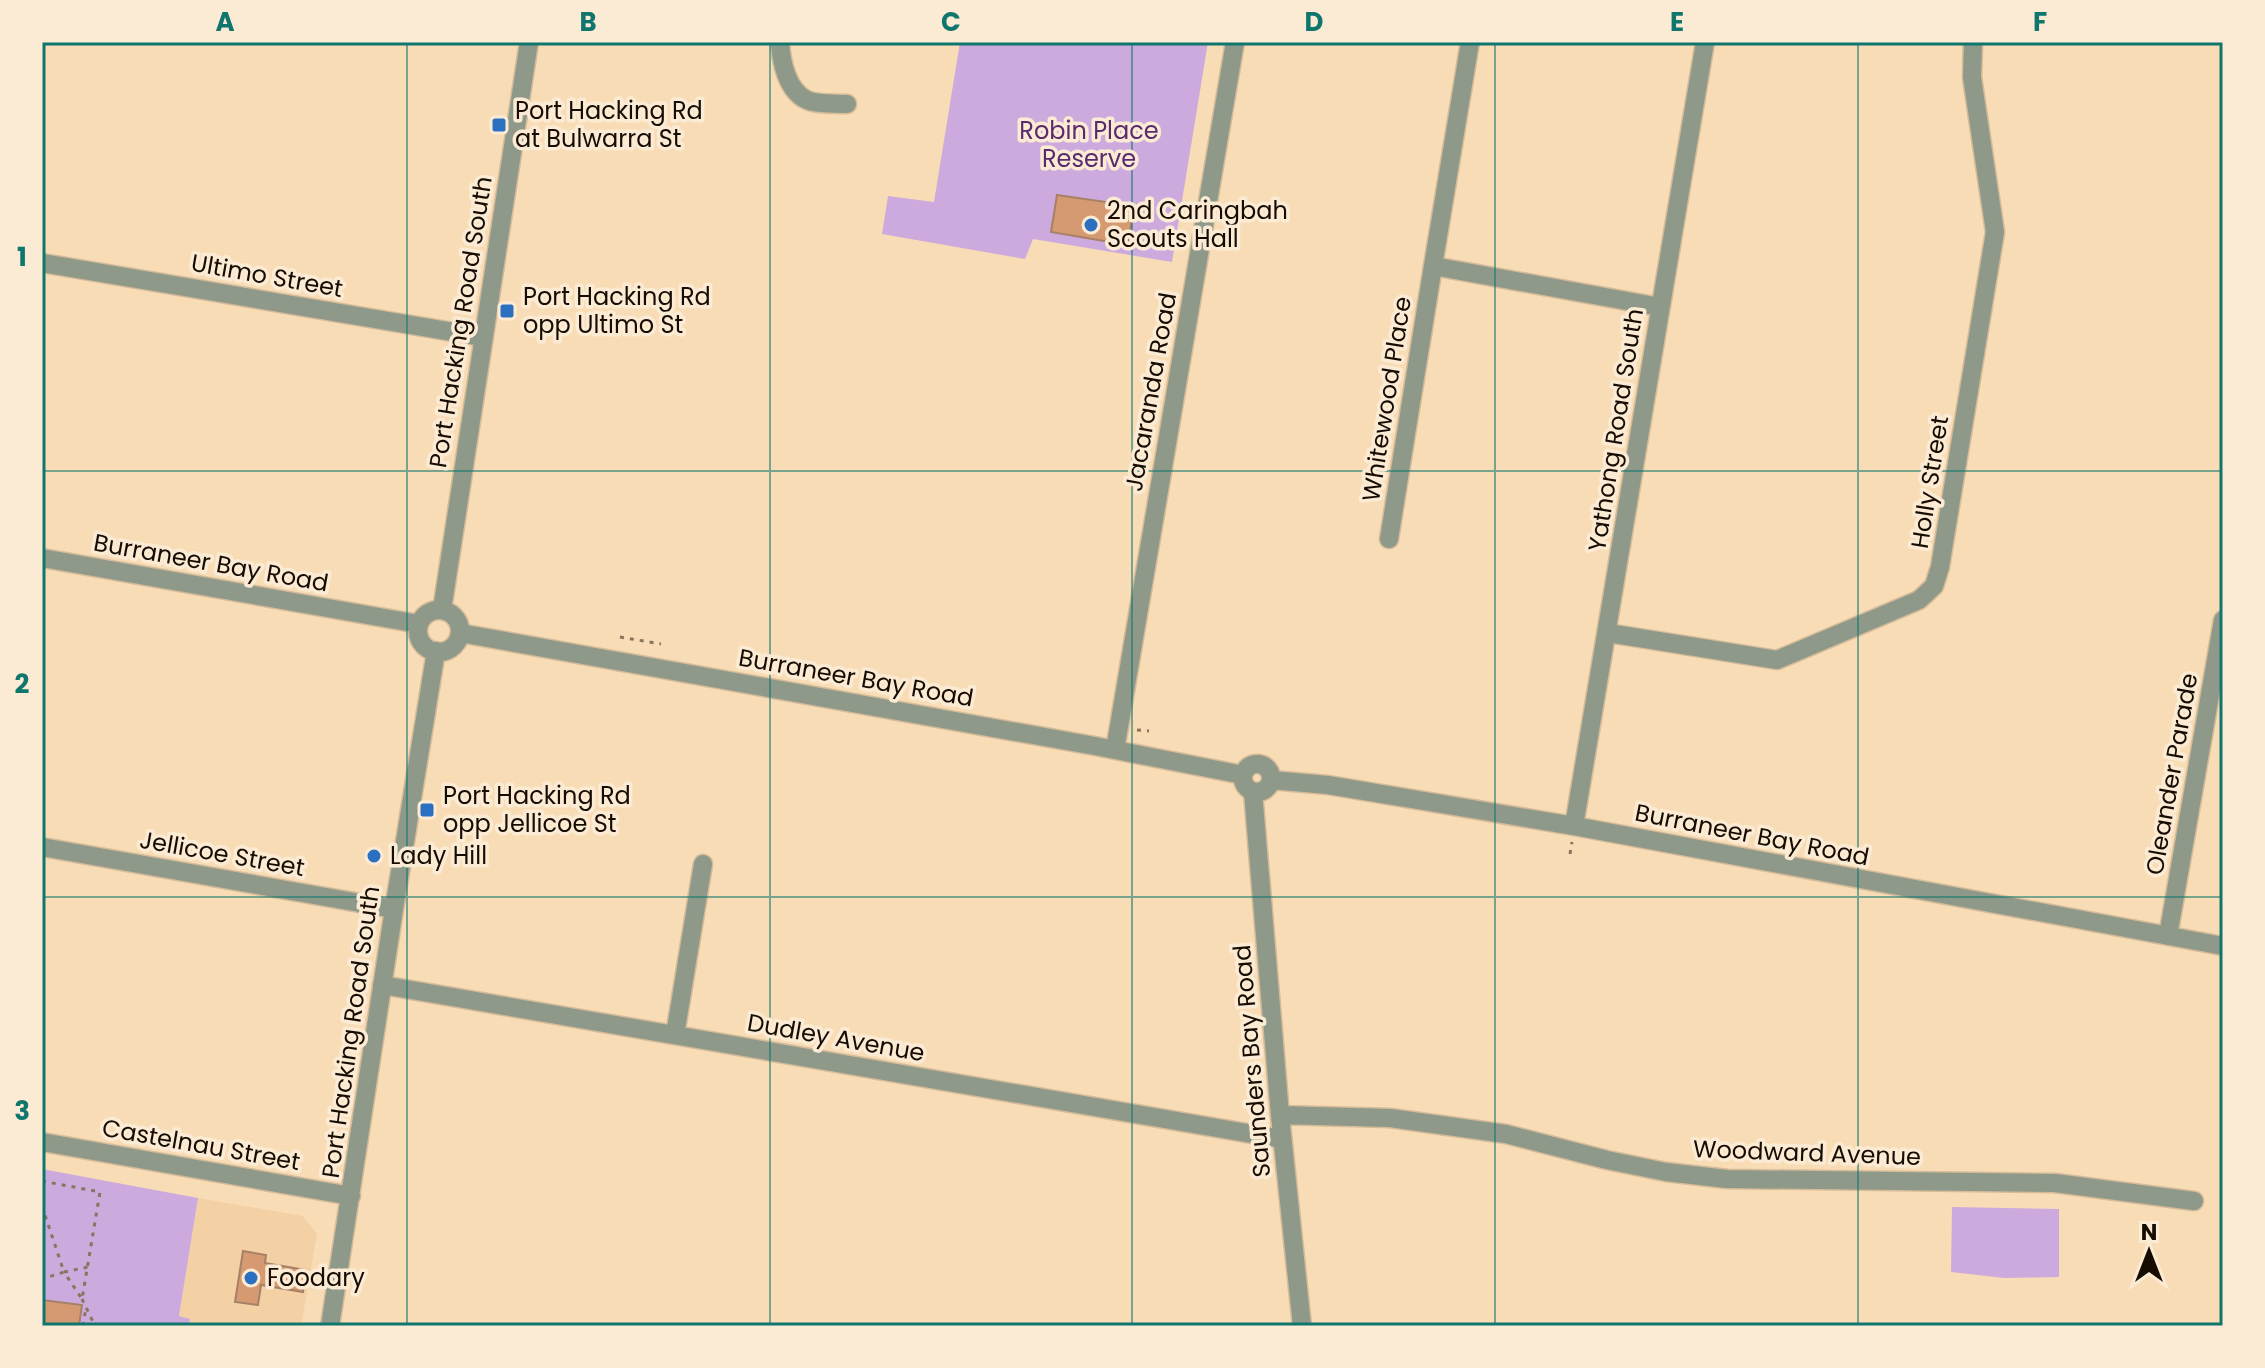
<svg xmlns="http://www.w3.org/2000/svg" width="2265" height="1368" viewBox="0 0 2265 1368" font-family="Poppins,sans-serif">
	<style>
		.built { fill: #f3d1a5 }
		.green { fill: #cdaadd }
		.building { fill: #d59a72; stroke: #a68067; stroke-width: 2 }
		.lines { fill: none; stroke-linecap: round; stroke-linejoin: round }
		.minor-casing { stroke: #d4bb99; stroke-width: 21 }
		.path { stroke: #88755d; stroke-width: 3; stroke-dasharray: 4 6; stroke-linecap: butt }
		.minor { stroke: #8e9989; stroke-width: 18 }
		.grid { fill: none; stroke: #0f766e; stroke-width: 2; stroke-opacity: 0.55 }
		.poi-dot { fill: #2b6fc0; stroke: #fcebd4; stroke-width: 3 }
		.labels { text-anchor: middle; stroke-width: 7; stroke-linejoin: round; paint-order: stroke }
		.poi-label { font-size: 24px; fill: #160c02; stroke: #fcebd4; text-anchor: start }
		.park-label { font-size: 24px; fill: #592a6d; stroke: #fcebd4 }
		.street-label { font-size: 24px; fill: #160c02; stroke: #fcebd4 }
		.neatline { fill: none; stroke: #0f766e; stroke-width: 3 }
		.grid-label { font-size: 26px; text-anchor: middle; font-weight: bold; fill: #0f766e }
	</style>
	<rect width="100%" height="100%" fill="#f8dcb6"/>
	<path class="built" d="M198 1198 303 1216 317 1234 301 1326H189L190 1319 179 1317Z"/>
	<path class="green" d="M960 42H1208L1172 262 1033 239 1025 259 882 234 888 196 934 202Z
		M42 1169 198 1198 179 1316 190 1319 189 1326H42Z
		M1952 1207 2059 1209V1277L2004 1278 1951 1272Z"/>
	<path class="building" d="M1057 195 1134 206 1128 245 1051 232Z
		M243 1251 266 1255 265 1263 306 1270 303 1292 261 1285 258 1305 235 1302Z
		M42 1300 82 1305 79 1326H42Z"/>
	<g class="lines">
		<g class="minor-casing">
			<path id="minor" d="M780 42C781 61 787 91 807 100 818 105 835 103 847 104
				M1470 42 1433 266 1660 307
				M42 263 483 337
				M1389 539 1433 266
				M42 558 419 624
				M442 610 529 42
				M418 631a21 21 0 1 1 42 0a21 21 0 1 1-42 0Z
				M460 633 1095 746 1243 775
				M1608 633 1777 660 1919 600 1934 586 1940 567 1995 232 1972 77 1973 42
				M1115 750 1235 42
				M1243 778a14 14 0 1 1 28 0a14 14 0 1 1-28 0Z
				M1271 780 1328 785 1574 826 2223 946
				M1253 792 1280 1115 1302 1326
				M1574 826 1705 42
				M42 847 394 909
				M2168 936 2223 620
				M382 985 1282 1139
				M675 1035 703 864
				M1280 1115 1390 1118 1506 1134 1607 1160 1666 1172 1727 1179 2055 1183 2194 1201
				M42 1142 351 1196
				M330 1326 394 909 436 651"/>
		</g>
		<path class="path" d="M620 637 661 644
			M1137 730 1149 731
			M1570 854 1572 842
			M42 1181 100 1192 82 1299 64 1272 88 1267
			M42 1206 64 1272 42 1279
			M82 1299 95 1326
			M83 1326 86 1307"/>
		<use href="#minor" class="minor"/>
	</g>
	<path class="grid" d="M407 42V1326M770 42V1326M1132 42V1326M1495 42V1326M1858 42V1326M42 471H2223M42 897H2223"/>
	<g class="poi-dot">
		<rect x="491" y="117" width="16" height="16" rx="4"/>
		<circle cx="1091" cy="225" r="8"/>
		<rect x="499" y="303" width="16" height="16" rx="4"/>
		<rect x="419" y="802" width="16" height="16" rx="4"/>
		<circle cx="374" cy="856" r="8"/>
		<circle cx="251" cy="1278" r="8"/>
	</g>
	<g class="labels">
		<g class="poi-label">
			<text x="515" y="119">Port Hacking Rd<tspan x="515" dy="28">at Bulwarra St</tspan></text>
			<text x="1107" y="219">2nd Caringbah<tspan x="1107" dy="28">Scouts Hall</tspan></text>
			<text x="523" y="305">Port Hacking Rd<tspan x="523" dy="28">opp Ultimo St</tspan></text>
			<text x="443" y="804">Port Hacking Rd<tspan x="443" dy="28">opp Jellicoe St</tspan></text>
			<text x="390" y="864">Lady Hill</text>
			<text x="267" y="1286">Foodary</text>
		</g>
		<g class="park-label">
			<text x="1089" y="139">Robin Place<tspan x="1089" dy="28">Reserve</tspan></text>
		</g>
		<g class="street-label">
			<text transform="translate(267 276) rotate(10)" y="8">Ultimo Street</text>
			<text transform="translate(461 322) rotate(-81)" y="8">Port Hacking Road South</text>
			<text transform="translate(1151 392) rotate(-80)" y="8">Jacaranda Road</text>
			<text transform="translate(1387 399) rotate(-81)" y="8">Whitewood Place</text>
			<text transform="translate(1616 430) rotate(-81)" y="8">Yathong Road South</text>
			<text transform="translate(1930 482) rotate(-81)" y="8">Holly Street</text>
			<text transform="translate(211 563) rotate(10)" y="8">Burraneer Bay Road</text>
			<text transform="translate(856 678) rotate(10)" y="8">Burraneer Bay Road</text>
			<text transform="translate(2172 774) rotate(-80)" y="8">Oleander Parade</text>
			<text transform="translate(1752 835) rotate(11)" y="8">Burraneer Bay Road</text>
			<text transform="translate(222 854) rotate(10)" y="8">Jellicoe Street</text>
			<text transform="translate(351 1032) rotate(-82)" y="8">Port Hacking Road South</text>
			<text transform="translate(836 1038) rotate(10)" y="8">Dudley Avenue</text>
			<text transform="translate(1252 1061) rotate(-95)" y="8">Saunders Bay Road</text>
			<text transform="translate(201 1145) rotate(10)" y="8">Castelnau Street</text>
			<text transform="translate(1807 1153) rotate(2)" y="8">Woodward Avenue</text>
		</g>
	</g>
	<rect width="2265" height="1368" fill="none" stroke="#fcebd4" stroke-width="88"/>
	<g transform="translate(2149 1252)" stroke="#fcebd4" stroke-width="6" paint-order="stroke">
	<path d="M0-6L14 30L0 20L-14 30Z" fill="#160c02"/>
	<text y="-12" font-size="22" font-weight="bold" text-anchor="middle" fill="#160c02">N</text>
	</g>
	<rect x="44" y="44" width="2177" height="1280" class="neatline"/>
	<g class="grid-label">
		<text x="225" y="31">A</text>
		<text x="588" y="31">B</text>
		<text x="951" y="31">C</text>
		<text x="1314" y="31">D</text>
		<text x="1677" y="31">E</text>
		<text x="2040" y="31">F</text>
		<text x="22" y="266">1</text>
		<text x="22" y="693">2</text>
		<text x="22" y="1120">3</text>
	</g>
</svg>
